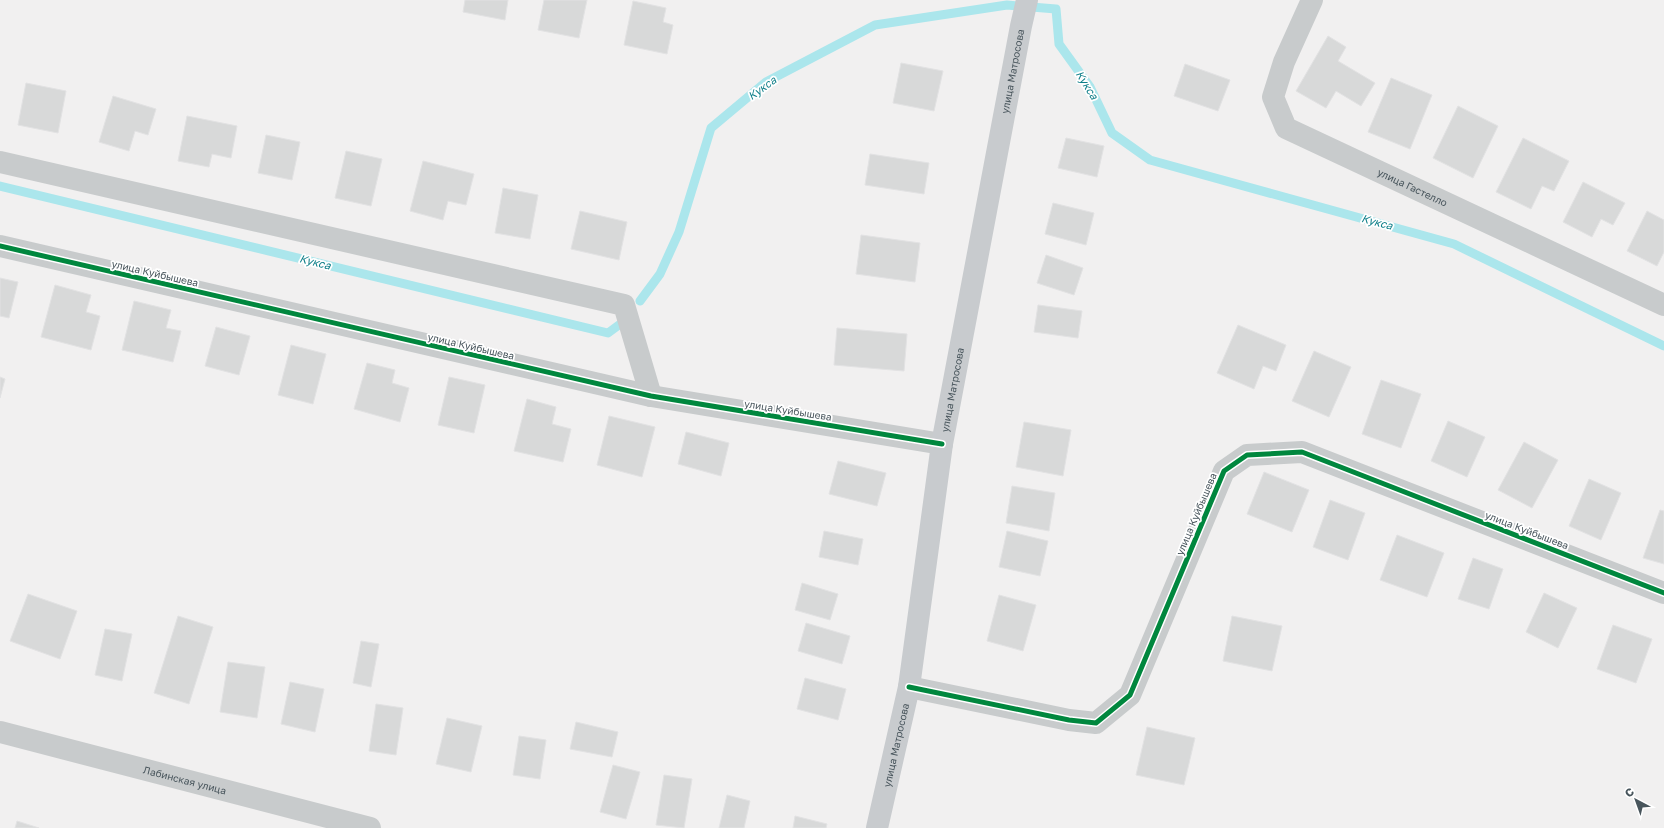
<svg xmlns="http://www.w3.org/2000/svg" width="1664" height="828" viewBox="0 0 1664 828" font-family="'Golos Text',sans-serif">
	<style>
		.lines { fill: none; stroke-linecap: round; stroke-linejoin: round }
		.stream { stroke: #abe6ec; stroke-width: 9 }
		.building { fill: #d8d9d9; stroke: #e2e2e3 }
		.street { stroke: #c8cbcc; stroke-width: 22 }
		.secondary { stroke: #c8cbce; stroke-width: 22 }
		.cycleway-casing { stroke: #fff; stroke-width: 8 }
		.cycleway { stroke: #00873e; stroke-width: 5 }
		.labels { text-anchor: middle; stroke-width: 3.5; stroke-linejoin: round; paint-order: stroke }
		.street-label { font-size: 10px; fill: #48555c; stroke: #fff }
		.water-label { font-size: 11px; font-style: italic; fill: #0f7f89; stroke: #fff }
	</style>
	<rect width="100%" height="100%" fill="#f1f0f0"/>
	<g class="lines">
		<path class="stream" d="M0 186 608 333 627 319
			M640 301 660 274 679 232 711 128 766 82 875 25 1007 5 1056 9 1059 44 1090 87 1112 133 1150 160 1454 244 1664 346"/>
	</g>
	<path class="building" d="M465 0H508L505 20 463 12Z
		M544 0H587L579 38 538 30Z
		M633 1 666 8 663 22 673 25 667 54 624 45Z
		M1328 36 1346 47 1338 61 1375 83 1361 106 1336 91 1326 108 1296 91Z
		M901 63 943 71 934 111 893 103Z
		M1185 64 1230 80 1218 111 1174 96Z
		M1391 78 1432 95 1410 149 1368 132Z
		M26 83 66 91 58 133 18 125Z
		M113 96 156 109 148 135 135 131 129 151 99 142Z
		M1458 106 1498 126 1473 178 1433 158Z
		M187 116 237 126 231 158 212 154 209 167 178 161Z
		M266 135 300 142 292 180 258 173Z
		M1066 138 1104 146 1097 177 1058 168Z
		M1523 138 1569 161 1554 191 1542 186 1531 209 1496 192Z
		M346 151 382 159 371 206 335 198Z
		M870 154 929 163 924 194 865 185Z
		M423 161 474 174 466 205 448 201 443 220 410 211Z
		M1583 182 1625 203 1613 225 1601 219 1592 237 1563 222Z
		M503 188 538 195 530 239 495 233Z
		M1053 203 1094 213 1086 245 1045 234Z
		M580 211 627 222 619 260 571 249Z
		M1647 211 1664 220V252L1657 266 1627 251Z
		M861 235 920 243 915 282 856 274Z
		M1046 255 1083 268 1074 295 1037 283Z
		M0 278 18 282 9 318 0 316Z
		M55 285 91 295 86 312 100 316 91 350 41 337Z
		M134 301 171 310 166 328 181 331 173 362 122 350Z
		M1038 305 1082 311 1078 338 1034 332Z
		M1238 325 1286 345 1276 371 1263 366 1254 389 1217 373Z
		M216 327 250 336 239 375 205 366Z
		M837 328 907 334 904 371 834 365Z
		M291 345 326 354 313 404 278 395Z
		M1314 351 1351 367 1329 417 1292 401Z
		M367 363 395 370 392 383 409 388 400 422 354 409Z
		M0 377 5 379 0 398Z
		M449 377 485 385 474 433 438 425Z
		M1381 380 1421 394 1401 448 1362 434Z
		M527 399 556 407 552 424 571 429 563 462 514 451Z
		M609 416 655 427 642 477 597 465Z
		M1448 421 1485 437 1467 477 1431 461Z
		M1024 422 1071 430 1063 476 1016 467Z
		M686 432 729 443 721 476 678 464Z
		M1524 442 1558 460 1532 508 1498 490Z
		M838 461 886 473 877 506 829 494Z
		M1264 472 1309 490 1292 532 1247 514Z
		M1589 479 1621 493 1601 540 1569 526Z
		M1012 486 1055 493 1049 531 1006 523Z
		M1330 500 1365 513 1348 560 1313 547Z
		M1660 510 1664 511V564L1643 558Z
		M824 531 863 539 858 565 819 557Z
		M1007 531 1048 541 1040 576 999 567Z
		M1397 535 1444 553 1427 597 1380 580Z
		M1473 558 1503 569 1489 609 1458 599Z
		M802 583 838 594 830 620 795 610Z
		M1544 593 1577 608 1558 648 1526 632Z
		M28 594 77 611 60 659 10 641Z
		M999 595 1036 605 1023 651 987 641Z
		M178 616 213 627 189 704 154 693Z
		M1232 616 1282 626 1272 671 1223 661Z
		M806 623 850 636 842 664 798 651Z
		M1613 625 1652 639 1636 683 1597 669Z
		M105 629 132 634 122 681 95 675Z
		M361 641 379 644 371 687 353 683Z
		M228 662 265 667 257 718 220 712Z
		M805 678 846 689 838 720 797 709Z
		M290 682 324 689 315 732 281 724Z
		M376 704 403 708 396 755 369 751Z
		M447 718 482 726 471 772 436 764Z
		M576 722 618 732 612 757 570 749Z
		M1147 727 1195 738 1184 785 1136 775Z
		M519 736 546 740 540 779 513 775Z
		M613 765 640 772 626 819 600 812Z
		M664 775 692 779 684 828 656 825Z
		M727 795 750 801 744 828H719Z
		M795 816 827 824 826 828H793Z
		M17 821 39 828H15Z"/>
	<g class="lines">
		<g class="street">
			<path id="s1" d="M1312 0 1284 62 1273 97 1286 128 1664 305"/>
			<path d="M0 162 624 305 651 396"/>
			<path d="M0 246 651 396 942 444"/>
			<path d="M909 687 1069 720 1096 723 1130 695 1224 471 1247 455 1302 452 1664 593"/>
			<path id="s2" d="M0 732 370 828"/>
		</g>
		<path class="secondary" id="s3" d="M877 828 909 687 942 444 1021 26 1027 0"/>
		<g class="cycleway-casing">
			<path id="cycleway" d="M0 246 651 396 942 444
				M909 687 1069 720 1096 723 1130 695 1224 471 1247 455 1302 452 1664 593"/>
		</g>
		<use href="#cycleway" class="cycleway"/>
	</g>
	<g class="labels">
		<g class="street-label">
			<text dy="4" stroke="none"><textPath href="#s3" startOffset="769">улица Матросова</textPath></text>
			<text dy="4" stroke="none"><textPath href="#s1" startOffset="278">улица Гастелло</textPath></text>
			<text transform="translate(155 273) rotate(13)" y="4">улица Куйбышева</text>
			<text transform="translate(471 346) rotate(13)" y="4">улица Куйбышева</text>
			<text dy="4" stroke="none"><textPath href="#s3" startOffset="445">улица Матросова</textPath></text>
			<text transform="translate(788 410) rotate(9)" y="4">улица Куйбышева</text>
			<text transform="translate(1196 514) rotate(-67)" y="4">улица Куйбышева</text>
			<text transform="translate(1527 530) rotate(21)" y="4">улица Куйбышева</text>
			<text dy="4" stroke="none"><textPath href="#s3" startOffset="85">улица Матросова</textPath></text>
			<text dy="4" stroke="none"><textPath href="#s2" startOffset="191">Лабинская улица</textPath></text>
		</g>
		<g class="water-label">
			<text transform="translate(1087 85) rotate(58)" y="4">Кукса</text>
			<text transform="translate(762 88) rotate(-36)" y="4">Кукса</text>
			<text transform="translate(1377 222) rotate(15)" y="4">Кукса</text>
			<text transform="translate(315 262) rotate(14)" y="4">Кукса</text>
		</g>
	</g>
	<g transform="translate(1636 800) rotate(319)" stroke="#ffffff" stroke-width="3" paint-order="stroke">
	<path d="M0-3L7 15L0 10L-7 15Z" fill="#48555c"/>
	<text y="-6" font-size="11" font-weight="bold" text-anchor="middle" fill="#48555c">С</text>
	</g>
</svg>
